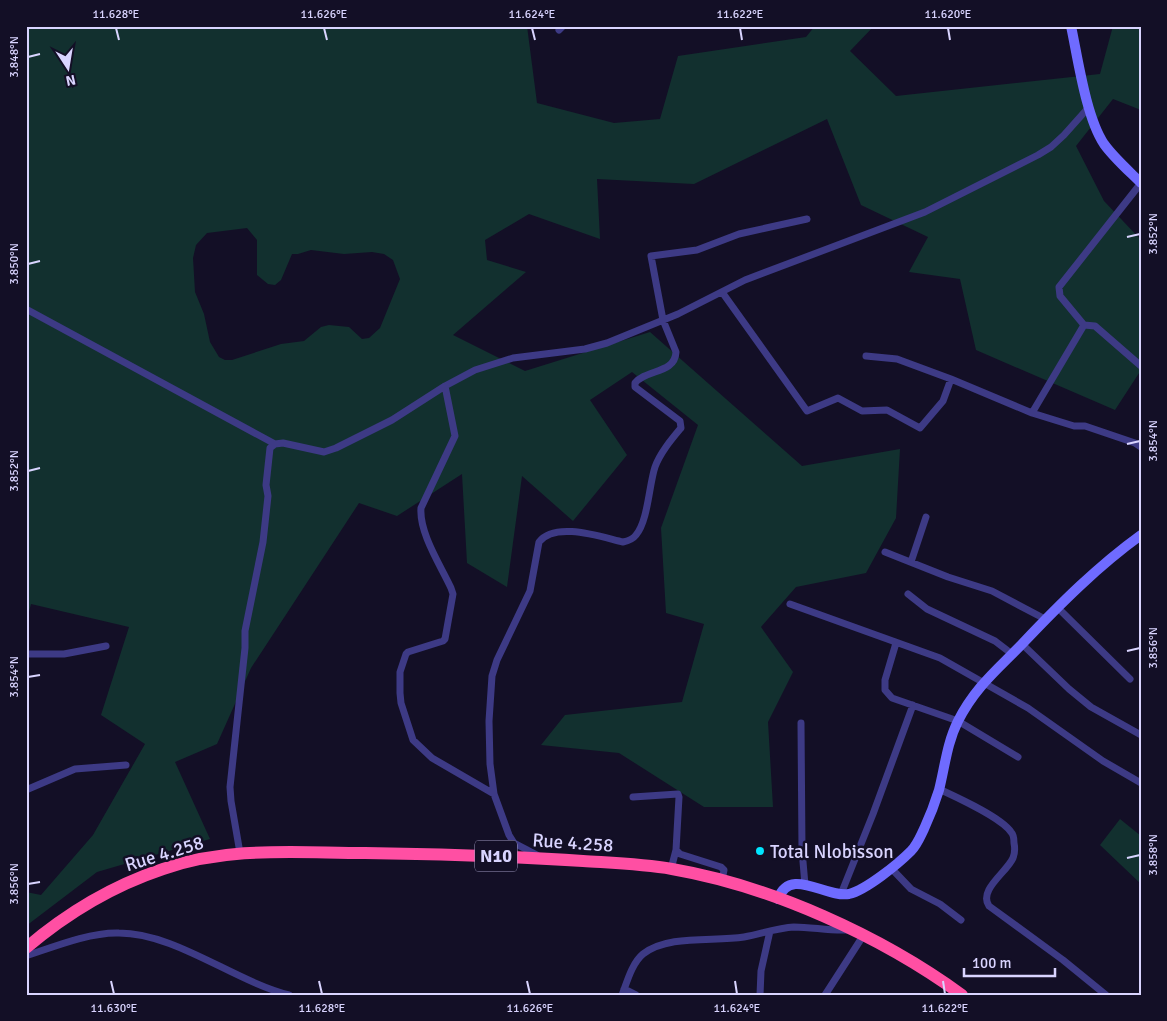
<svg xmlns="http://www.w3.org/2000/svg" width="1167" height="1021" viewBox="0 0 1167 1021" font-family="Signika,sans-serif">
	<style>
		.green { fill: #12302f; fill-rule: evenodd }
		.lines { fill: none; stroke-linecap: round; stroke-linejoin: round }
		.street { stroke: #3d3a85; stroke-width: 7 }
		.secondary { stroke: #6f6bff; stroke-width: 10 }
		.highway { stroke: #ff4fa3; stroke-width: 12 }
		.ticks { fill: none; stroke: #d9d4ff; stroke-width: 2 }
		.poi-dot { fill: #00e5ff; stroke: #130f26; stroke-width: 2 }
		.labels { text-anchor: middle; stroke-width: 5; stroke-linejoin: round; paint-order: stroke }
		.shield { fill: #130f26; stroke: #9e99be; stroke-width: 1 }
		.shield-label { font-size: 18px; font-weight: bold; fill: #d9d4ff }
		.street-label { font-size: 19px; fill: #d9d4ff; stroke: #130f26 }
		.poi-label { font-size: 19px; fill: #d9d4ff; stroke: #130f26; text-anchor: start }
		.neatline { fill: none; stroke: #d9d4ff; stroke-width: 2 }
		.ticks-label { font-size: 12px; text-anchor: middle; fill: #d9d4ff }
	</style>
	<rect width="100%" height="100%" fill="#130f26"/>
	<path class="green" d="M26 26H527L537 103 614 123 660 119 678 56 806 37 815 26H874L850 51 896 96 1100 74 1113 26H1141V110L1113 99 1076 146 1104 201 1141 240V370L1115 410 976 350 960 279 909 272 928 237 861 205 827 119 694 184 597 179 600 239 529 214 485 240 487 260 526 272 453 335 525 371 650 332 802 466 900 449 896 518 866 573 796 587 761 627 793 672 768 722 773 807H704L619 753 541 745 565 715 682 702 704 624 666 613 661 528 698 425 632 372 590 400 627 455 573 521 522 476 507 587 467 563 462 474 397 516 359 503 251 668 217 744 175 762 210 839 97 872 26 926V892L41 895 93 835 145 744 101 715 129 627 31 604 26 623ZM247 228 257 240V275L268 284 275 285 281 280 292 254H298L311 250 344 254 372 252 384 254 393 260 400 279 380 328 369 338 362 339 349 327 329 325 321 327 304 341 281 344 232 360H225L219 357 210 342 204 314 195 292 193 258 196 245 207 233Z
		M1120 819 1141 836V884L1100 845Z"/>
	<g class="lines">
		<path class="street" d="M559 30 563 26
			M722 292 807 411 838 398 862 411 887 410 920 428 943 401 951 379
			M26 309 275 444
			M1084 325 1095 326 1141 366
			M866 356 897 359 951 379 1032 413 1084 325 1060 296 1059 287 1141 183
			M445 386 455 436 421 508C419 533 441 566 451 588L453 594 445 639 443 641 408 652 406 654 400 672V693L401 703 413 740 432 758 494 794
			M1032 413 1074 426H1085L1135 443 1141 447
			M885 552 948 577 992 591 1045 619
			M911 562 926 517
			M908 594 927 609 995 641 1012 654
			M790 604 940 658 1028 708 1103 761 1141 783
			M1058 608 1130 679
			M896 643 885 680V690L892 698 958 721 1018 757
			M1022 644 1069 689 1091 707 1141 735
			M26 654H64L106 646
			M801 723 802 850 805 885
			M939 789C956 797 1001 817 1011 832 1014 835 1014 839 1014 843 1015 848 1015 853 1013 858 1007 872 978 890 989 906L1063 960 1106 995
			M26 790 75 769 126 765
			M633 797 678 794 679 797 676 850 680 854 721 867 724 870 722 880
			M240 853 231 801 230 787 245 648V631L263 542 268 496 266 485 270 448 275 444 283 443 324 452 336 448 392 420 445 386 475 370 513 358 585 349 607 343 678 314 745 280 925 212 1038 155 1051 147 1064 135 1089 107
			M537 855 514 843 509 835 494 794 490 764 489 721 492 676 497 660 530 591 539 542C555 521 601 537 623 542 628 541 633 539 636 535 648 521 649 485 655 467 660 453 671 440 681 428L680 421 635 387V383C646 369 675 374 676 352L663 320 651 256 697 250 739 234 807 219
			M891 868 911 889 940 904 961 920
			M671 869 676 850
			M841 894 873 814 913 705
			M26 956C53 947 90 932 119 933 175 933 234 981 289 995
			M624 989 636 995
			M622 995C627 982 632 963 643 954 668 934 714 942 744 937 761 934 777 928 794 927 812 927 829 931 847 930
			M760 995 761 971 770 931
			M825 995 863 936"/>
		<path class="secondary" d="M1071 26C1078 59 1086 117 1104 144 1114 158 1129 171 1141 183
			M778 899C790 866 825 898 849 894 866 890 898 864 911 851 917 845 920 837 924 829 930 816 935 803 939 790 945 766 947 743 958 721 975 687 998 669 1023 643 1060 604 1098 566 1141 535"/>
		<path class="highway" d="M26 948C67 913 112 886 163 869 229 846 297 853 365 853 438 854 510 856 583 861 613 863 643 864 672 869 771 886 881 936 962 995"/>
	</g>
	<path class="ticks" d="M116 28 119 40M324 28 327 40M532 28 535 40M740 28 742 40M948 28 950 40M28 57 40 54M1127 237 1140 234M28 264 40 261M1127 444 1140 441M28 471 40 468M1127 651 1140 648M28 677 40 675M1127 858 1140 855M28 884 40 882M111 981 114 994M319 981 322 994M527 981 530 994M735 981 737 994M943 981 945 994"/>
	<circle class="poi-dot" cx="760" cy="851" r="5"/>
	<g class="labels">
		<rect class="shield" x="475" y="840.5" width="42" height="31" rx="4"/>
		<g class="shield-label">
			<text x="496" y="862">N10</text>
		</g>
		<g class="street-label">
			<text transform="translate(573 842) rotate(4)" y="7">Rue 4.258</text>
			<text transform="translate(164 853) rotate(-17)" y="7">Rue 4.258</text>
		</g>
		<g class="poi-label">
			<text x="770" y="858">Total Nlobisson</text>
		</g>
	</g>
	<rect width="1167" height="1021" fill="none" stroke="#130f26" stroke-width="55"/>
	<g transform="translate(68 68) rotate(168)" stroke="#130f26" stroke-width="4" paint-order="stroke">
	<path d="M0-4L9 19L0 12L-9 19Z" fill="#d9d4ff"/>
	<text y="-8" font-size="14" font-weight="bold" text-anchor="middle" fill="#d9d4ff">N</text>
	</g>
	<path d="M964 968v8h91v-8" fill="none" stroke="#d9d4ff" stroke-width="2.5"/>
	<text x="972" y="968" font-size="15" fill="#d9d4ff" stroke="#130f26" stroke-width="4" paint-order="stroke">100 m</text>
	<rect x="28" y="28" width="1112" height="966" class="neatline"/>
	<g class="ticks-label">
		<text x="116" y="18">11.628°E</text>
		<text x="324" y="18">11.626°E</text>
		<text x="532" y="18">11.624°E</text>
		<text x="740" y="18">11.622°E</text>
		<text x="948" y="18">11.620°E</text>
		<text transform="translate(14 57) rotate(-90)" y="4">3.848°N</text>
		<text transform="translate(1153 234) rotate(-90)" y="4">3.852°N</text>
		<text transform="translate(14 264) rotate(-90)" y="4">3.850°N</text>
		<text transform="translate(1153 441) rotate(-90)" y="4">3.854°N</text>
		<text transform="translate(14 471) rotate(-90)" y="4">3.852°N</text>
		<text transform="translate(1153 648) rotate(-90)" y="4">3.856°N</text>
		<text transform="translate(14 677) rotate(-90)" y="4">3.854°N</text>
		<text transform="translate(1153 855) rotate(-90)" y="4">3.858°N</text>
		<text transform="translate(14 884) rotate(-90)" y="4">3.856°N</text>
		<text x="114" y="1012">11.630°E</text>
		<text x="322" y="1012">11.628°E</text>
		<text x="530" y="1012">11.626°E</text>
		<text x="737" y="1012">11.624°E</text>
		<text x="945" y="1012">11.622°E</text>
	</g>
</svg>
